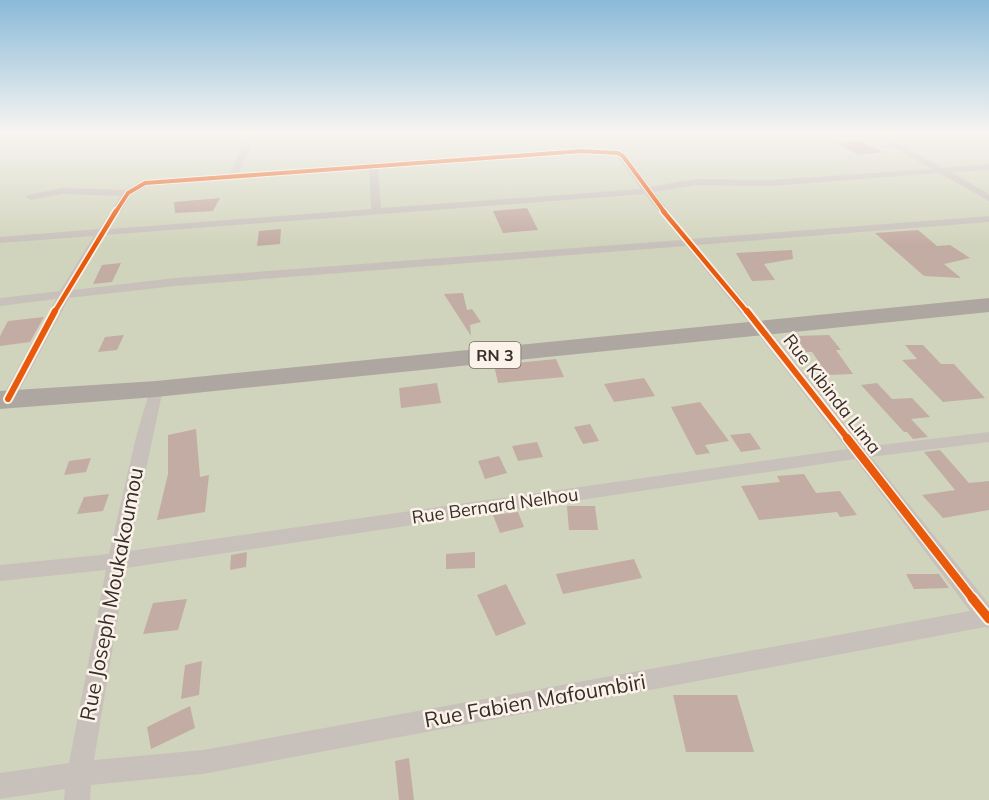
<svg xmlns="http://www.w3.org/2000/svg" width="989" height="800" viewBox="0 0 989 800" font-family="Mulish,sans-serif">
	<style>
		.green { fill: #d1d4bc }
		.building { fill: #c3aca3 }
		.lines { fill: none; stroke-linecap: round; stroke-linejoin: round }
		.street { fill: #c8c1bb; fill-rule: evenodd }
		.highway { fill: #aea7a1; fill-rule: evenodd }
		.cycleway-far4-casing { stroke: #fbf3ea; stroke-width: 6 }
		.cycleway-far3-casing { stroke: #fbf3ea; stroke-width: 8 }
		.cycleway-far2-casing { stroke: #fbf3ea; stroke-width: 10 }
		.cycleway-far1-casing { stroke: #fbf3ea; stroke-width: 11 }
		.cycleway-casing { stroke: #fbf3ea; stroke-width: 13 }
		.cycleway-far4 { stroke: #e8590c; stroke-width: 4 }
		.cycleway-far3 { stroke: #e8590c; stroke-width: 4.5 }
		.cycleway-far2 { stroke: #e8590c; stroke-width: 6 }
		.cycleway-far1 { stroke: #e8590c; stroke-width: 8 }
		.cycleway { stroke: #e8590c; stroke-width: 9 }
		.labels { text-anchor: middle; stroke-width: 5; stroke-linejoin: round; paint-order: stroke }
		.shield { fill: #fbf3ea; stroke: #736863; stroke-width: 1.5 }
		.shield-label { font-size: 16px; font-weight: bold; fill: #392d29 }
		.street-label { font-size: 18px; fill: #392d29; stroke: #fbf3ea }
		.near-street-label { font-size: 21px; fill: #392d29; stroke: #fbf3ea }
	</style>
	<rect width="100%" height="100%" fill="#efe8e2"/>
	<path class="green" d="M0 133H989V800H0Z"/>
	<path class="building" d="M860 141 883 152 859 155 836 143Z
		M220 198 213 211 175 213 174 202Z
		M527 208 538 230 503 233 493 211Z
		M281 229 280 244 257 246 259 231Z
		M918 230 937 246 950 245 970 258 944 264 961 278 924 276 875 233Z
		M792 250 793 259 764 264 775 280 752 281 736 253Z
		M121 263 112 282 93 284 102 265Z
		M463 293 467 310 472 309 481 322 470 325 471 336 444 294Z
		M44 317 30 342 0 346V336L8 321Z
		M124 335 117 350 98 352 105 337Z
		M829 335 841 350H836L853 374 828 375 812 352H806L795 336Z
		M905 345H923L941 364H954L985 398 943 402 902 360 917 359Z
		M556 359 564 377 498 383 494 365Z
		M644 378 655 396 614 402 604 384Z
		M437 383 441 403 401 408 399 388Z
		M877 383 892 399 912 398 930 417 911 419 928 437 913 439 907 432H904L861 385Z
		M700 402 729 441 705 445 710 453 696 455 671 407Z
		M590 424 599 441 583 444 574 427Z
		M196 429 200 477 209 475 205 512 157 520 168 474V435Z
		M750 433 761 449 741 452 730 435Z
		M537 442 543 457 518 461 512 446Z
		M940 450 969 483 989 481V510L943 518 922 495 955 490 924 452Z
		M499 456 507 473 485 479 478 461Z
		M91 458 86 472 64 475 69 461Z
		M804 474 816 493 840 491 857 515 840 517 837 512 759 520 741 486 780 482 777 476Z
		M109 494 103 511 77 514 84 497Z
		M567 506H595L598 530H569Z
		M518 512 524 527 500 533 493 515Z
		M247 552 246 567 230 570 231 555Z
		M475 552V568L446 569V554Z
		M634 559 642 578 563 594 556 574Z
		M906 574H939L949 588 914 589Z
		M506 584 526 624 496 636 477 595Z
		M187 599 178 630 143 634 153 603Z
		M202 661 199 695 181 699 185 665Z
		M673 695H737L754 752H686Z
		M190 706 195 728 151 749 147 727Z
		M409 758 414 800H399L395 761Z"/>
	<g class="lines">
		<path class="street" d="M845 133H924L920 135 888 137 942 168 989 164V170L951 172 989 194V201L939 173 771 186 696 185 654 192 691 239 989 216V222L696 245 767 327 863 447 989 432V442L871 457 989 604V628L985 627 203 774 91 785 90 800H64L65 789 0 799V773L69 763 106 570 0 581V565L109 554 136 437 151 386 156 384 163 389 129 551 847 449 757 333 686 246 175 286 69 298 15 399 8 404 3 402 1 399 56 299 0 306V298L60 291 94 236 0 243V237L99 229 121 196 63 194 31 200 26 197 28 195 63 188 126 190 145 180 230 174 246 137 250 135 254 137 239 173 582 148 621 151 626 154 650 187 696 179 771 180 931 169 878 138ZM582 154 616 155 641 189 381 208 378 169ZM369 169 371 209 110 229 131 195 147 186ZM645 194 681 240 175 278 73 290 105 235ZM855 459 970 611 203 750 94 760 126 568Z
			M980 133H989V136L981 135Z"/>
		<path class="highway" d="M989 298V312L156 397 0 409V391L156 381Z"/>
		<g class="cycleway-far4-casing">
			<path id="cycleway-far4" d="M115 213 128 193 145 183 582 151 618 153 623 156 665 213"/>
		</g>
		<g class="cycleway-far3-casing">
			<path id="cycleway-far3" d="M663 211 748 313
				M54 313 116 211"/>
		</g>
		<g class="cycleway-far2-casing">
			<path id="cycleway-far2" d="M747 311 848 439
				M8 399 55 311"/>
		</g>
		<g class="cycleway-far1-casing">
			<path id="cycleway-far1" d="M847 438 973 599"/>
		</g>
		<g class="cycleway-casing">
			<path id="cycleway" d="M972 598 989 619"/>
		</g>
		<use href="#cycleway-far4" class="cycleway-far4"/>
		<use href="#cycleway-far3" class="cycleway-far3"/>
		<use href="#cycleway-far2" class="cycleway-far2"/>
		<use href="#cycleway-far1" class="cycleway-far1"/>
		<use href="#cycleway" class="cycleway"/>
	</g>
	<linearGradient id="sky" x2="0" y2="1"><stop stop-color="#8abad8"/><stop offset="0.54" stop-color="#f8f5f2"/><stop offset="1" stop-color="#f8f5f2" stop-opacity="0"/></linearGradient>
	<rect width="989" height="245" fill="url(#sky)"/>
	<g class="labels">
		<rect class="shield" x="469.5" y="342" width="51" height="26" rx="4.5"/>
		<g class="shield-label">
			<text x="495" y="361">RN 3</text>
		</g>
		<g class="street-label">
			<text transform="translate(832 394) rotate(52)" y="6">Rue Kibinda Lima</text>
			<text transform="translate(495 506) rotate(-8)" y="6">Rue Bernard Nelhou</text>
		</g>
		<g class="near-street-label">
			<text transform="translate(112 594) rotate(-79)" y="7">Rue Joseph Moukakoumou</text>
			<text transform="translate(535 701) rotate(-10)" y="7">Rue Fabien Mafoumbiri</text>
		</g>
	</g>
</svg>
